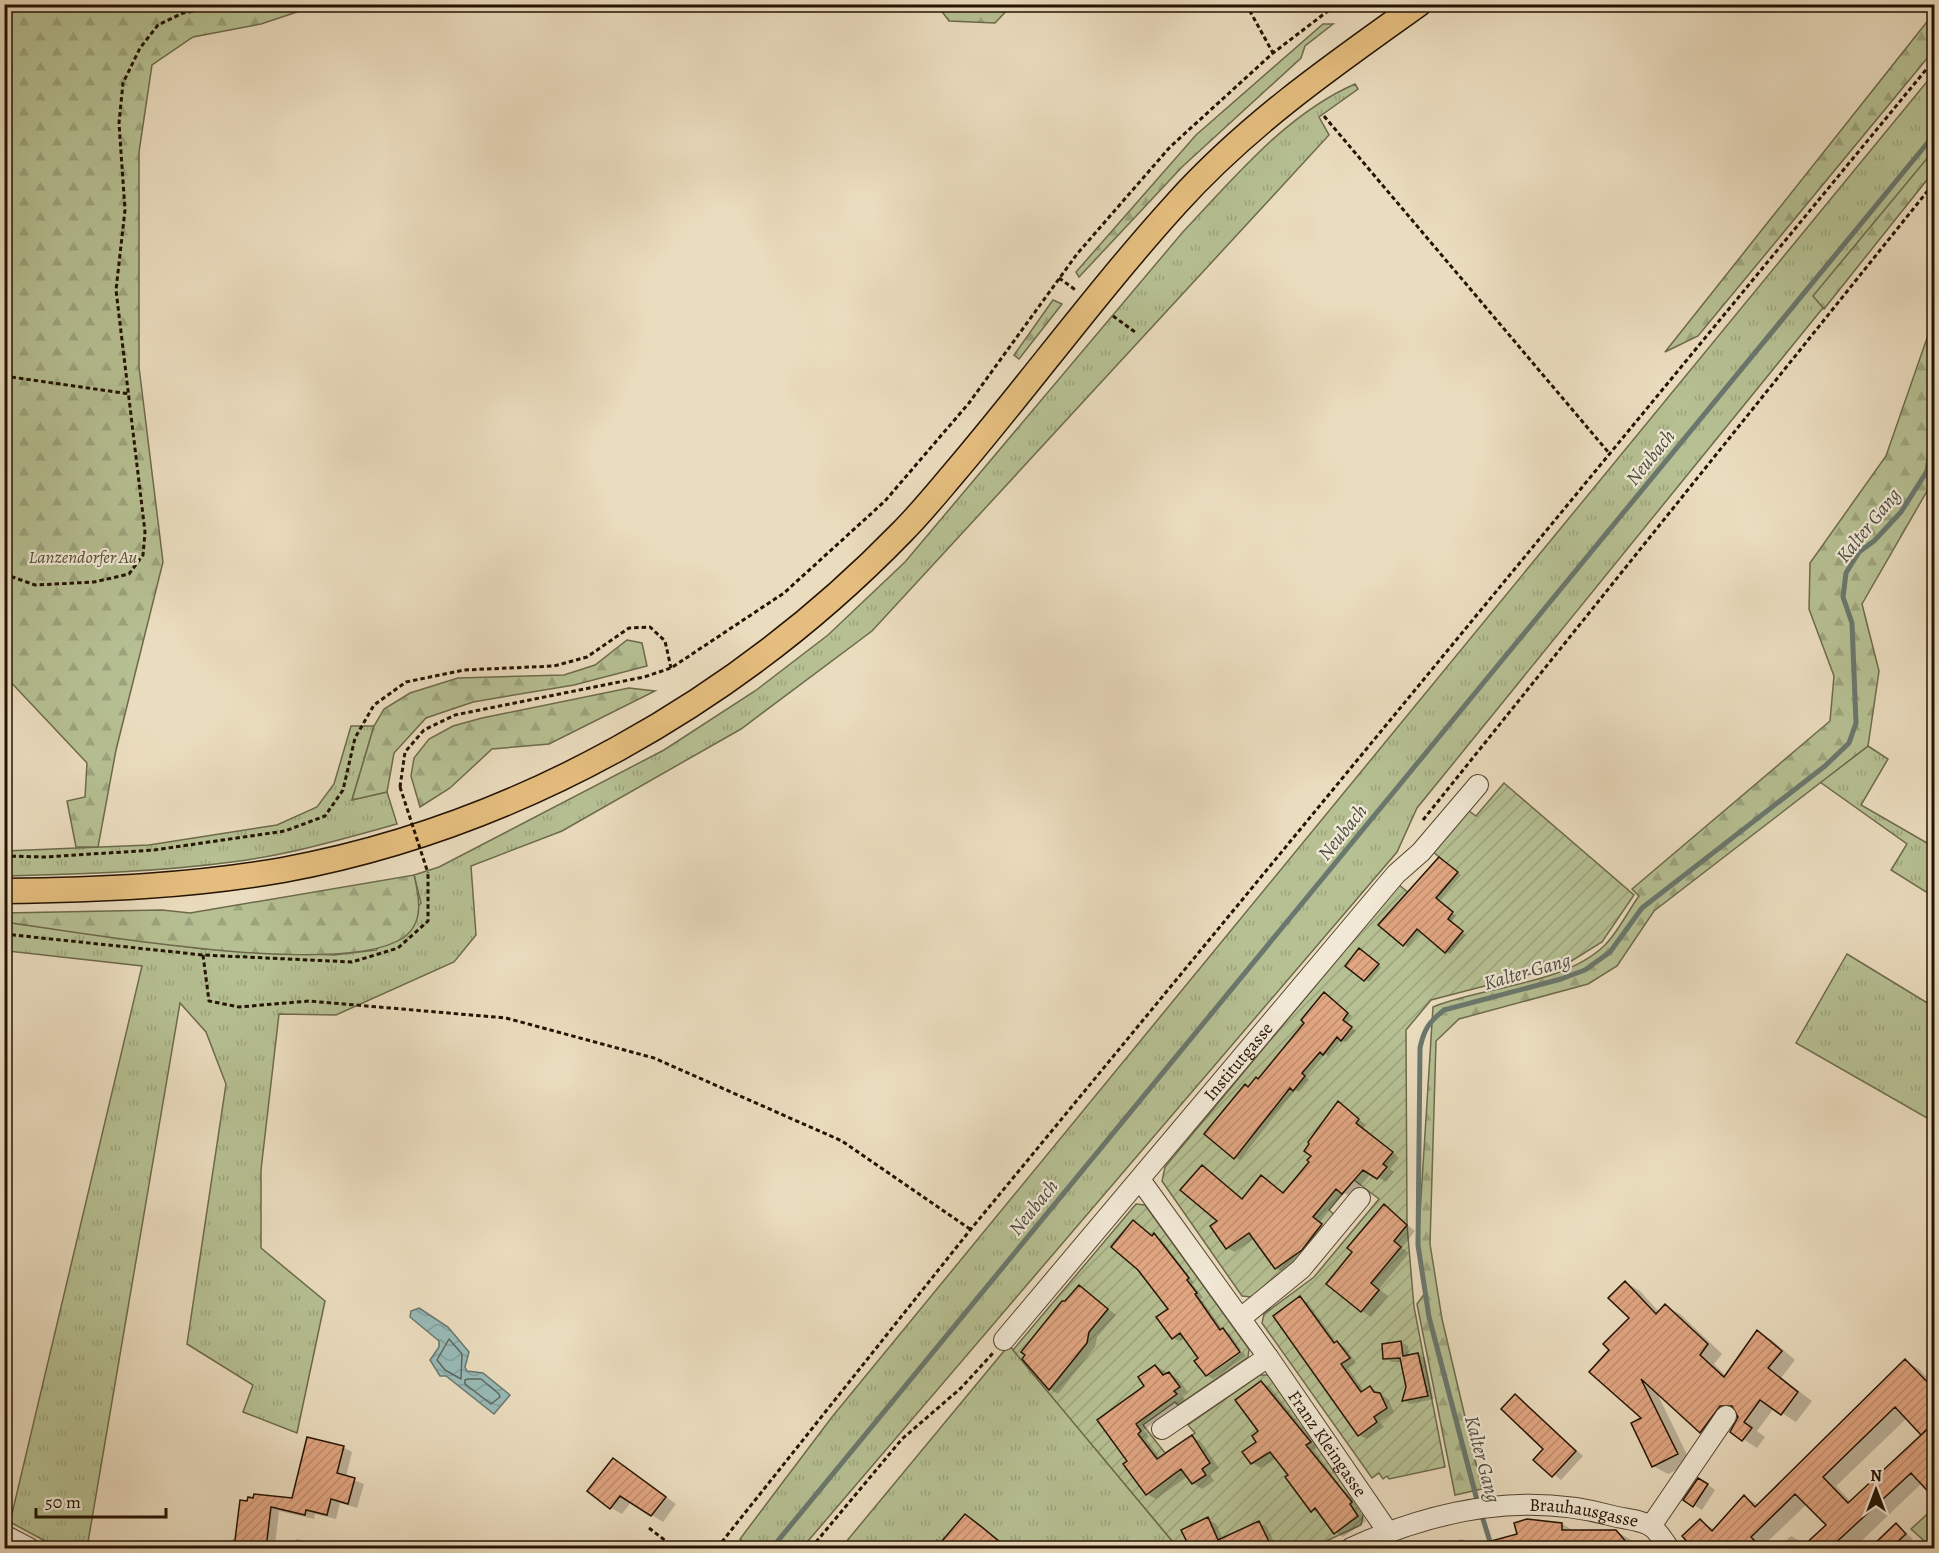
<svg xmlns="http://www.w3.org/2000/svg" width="1939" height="1553" viewBox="0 0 1939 1553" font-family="Alegreya,serif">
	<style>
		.grass { fill: url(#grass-tufts); stroke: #6d6a4b; stroke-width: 1.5 }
		.forest { fill: url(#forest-firs); stroke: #6d6a4b; stroke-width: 1.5 }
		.garden { fill: url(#garden-furrows); stroke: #6d6a4b; stroke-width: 1.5 }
		.water { fill: url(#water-waves); stroke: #6a776e; stroke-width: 1.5 }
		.shadow { fill: #0003; fill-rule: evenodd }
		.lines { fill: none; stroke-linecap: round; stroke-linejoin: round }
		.shore { stroke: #5e665c; stroke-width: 1.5 }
		.stream { stroke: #6a776e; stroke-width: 5 }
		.building { fill: url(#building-hatch); stroke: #241303; stroke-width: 1.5; fill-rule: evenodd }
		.minor-casing { stroke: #564532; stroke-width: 22 }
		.major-casing { stroke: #241303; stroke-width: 27 }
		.path { stroke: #241303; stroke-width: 3; stroke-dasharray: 4.5 3; stroke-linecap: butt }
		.minor { stroke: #f1e8d5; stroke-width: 20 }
		.major { stroke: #e5be7f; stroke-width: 24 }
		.path-bridge { stroke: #241303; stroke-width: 3; stroke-dasharray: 4.5 3; stroke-linecap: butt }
		.labels { text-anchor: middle; stroke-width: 4.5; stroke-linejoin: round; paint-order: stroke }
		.park-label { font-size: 18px; font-style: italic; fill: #575035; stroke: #f1e8d5 }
		.street-label { font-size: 18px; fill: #241303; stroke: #f1e8d5 }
		.water-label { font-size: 20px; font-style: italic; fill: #4d4d42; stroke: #f1e8d5 }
	</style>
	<defs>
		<pattern id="grass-tufts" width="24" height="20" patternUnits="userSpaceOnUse" patternTransform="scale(1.5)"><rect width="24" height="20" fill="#b6c093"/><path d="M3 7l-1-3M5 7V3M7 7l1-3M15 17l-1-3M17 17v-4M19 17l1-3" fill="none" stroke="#9ca47d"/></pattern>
		<pattern id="forest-firs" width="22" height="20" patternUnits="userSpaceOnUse" patternTransform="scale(1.5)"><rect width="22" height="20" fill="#b6c093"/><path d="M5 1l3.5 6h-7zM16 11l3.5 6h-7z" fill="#9ca47d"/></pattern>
		<pattern id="garden-furrows" width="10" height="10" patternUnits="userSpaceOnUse" patternTransform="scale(1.5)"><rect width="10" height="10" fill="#b6c093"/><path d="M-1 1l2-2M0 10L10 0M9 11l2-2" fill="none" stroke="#9ca47d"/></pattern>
		<pattern id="water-waves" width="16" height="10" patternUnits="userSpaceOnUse" patternTransform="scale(1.5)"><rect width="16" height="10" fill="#98bab6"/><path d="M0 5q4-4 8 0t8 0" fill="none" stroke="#839f9b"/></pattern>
		<pattern id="building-hatch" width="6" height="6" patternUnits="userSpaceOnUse" patternTransform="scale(1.5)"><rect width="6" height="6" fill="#e1a682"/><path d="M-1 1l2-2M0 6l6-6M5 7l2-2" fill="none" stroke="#c18e6f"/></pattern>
	</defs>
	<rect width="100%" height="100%" fill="#eadcbe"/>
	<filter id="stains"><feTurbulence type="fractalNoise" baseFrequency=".00333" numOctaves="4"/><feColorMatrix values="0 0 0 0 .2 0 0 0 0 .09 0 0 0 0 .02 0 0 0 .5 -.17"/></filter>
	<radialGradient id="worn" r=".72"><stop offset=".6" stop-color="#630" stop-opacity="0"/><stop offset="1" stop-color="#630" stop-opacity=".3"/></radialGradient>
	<path class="grass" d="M1934 73V171L1417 808 1397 852 802 1548H752L740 1539 832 1417Z
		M1355 84 1358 89 1319 117 1329 135 872 631 741 729 562 831 471 866 476 935 454 962 336 1015 279 1014 261 1170V1248L325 1301 297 1433 243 1412 253 1385 187 1344 226 1084 206 1032 180 1003 87 1548H58L10 1522 142 966 8 951 5 962V922L204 949 334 955 376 950 421 903 414 875 439 867 664 750 755 691 828 635 905 562 1182 233C1233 179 1286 114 1355 84Z
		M351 726H374L352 800 387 792 397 824C343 839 288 855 232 862 157 872 81 874 5 876V851L149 845 277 825 317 807 334 784Z
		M1868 746 1888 759 1861 805 1934 847V897L1891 870 1907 844 1820 782Z
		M1847 954 1934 1007V1122L1796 1043Z
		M1009 1345 1178 1548H1007L976 1523 955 1548H947L937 1540 930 1548H841Z
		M1934 1508V1548H1932L1911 1529Z"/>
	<path class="forest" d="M43 5H318L261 24 193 37 152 65 139 152V367L163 562 116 750 98 847H76L67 801 85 797 87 763 5 676V14Z
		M937 5H1012L995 23 949 21Z
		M1934 13V50L1698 336 1665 352Z
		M1323 24H1333L1305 46 1301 58 1182 167 1079 277 1076 272 1196 135Z
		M1934 150V171L1824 309 1813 296Z
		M1053 300 1062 304 1019 359 1014 355Z
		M1934 318V479L1862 604 1879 671 1868 746 1654 911 1617 966 1588 984 1459 1019 1436 1041 1430 1244 1442 1319 1482 1489 1455 1495 1417 1304 1425 1293 1418 1245 1433 1007C1485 986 1564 985 1605 945 1618 932 1628 911 1639 896L1632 889 1830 721 1834 676 1809 609 1810 563 1886 456Z
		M627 640 642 643 647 666 574 685 473 702 426 718 394 753 387 792 352 800 374 726 384 709 410 693 458 678 564 675 595 665Z
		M629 688 655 691 549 744 492 749 450 788 420 807 411 776 414 758 429 739 453 726 482 718Z
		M414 875C419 896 425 923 403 938 340 979 85 933 5 922V913L162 910 190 913Z"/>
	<path class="garden" d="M1504 783 1634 895 1602 942 1565 965 1431 1000 1406 1030 1407 1225 1414 1307 1445 1467 1389 1479 1387 1476 1383 1479 1379 1473 1372 1478 1262 1323 1264 1314 1314 1277 1379 1199 1354 1180 1329 1210 1336 1216 1296 1265 1251 1297 1242 1296 1162 1181 1165 1167 1399 885 1409 893 1439 857 1431 850 1465 808 1476 816Z
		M1136 1204 1145 1205 1249 1349 1248 1357 1178 1405 1175 1402 1143 1425 1165 1453 1195 1433 1188 1425 1260 1375H1268L1364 1511 1361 1525 1311 1548H1178L1013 1350Z"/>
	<path class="water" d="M419 1308 448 1327 469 1352 465 1367 467 1371 483 1373 510 1395 494 1414 446 1376H440L430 1360 439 1347V1341L410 1317 411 1311Z"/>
	<path class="shadow" d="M1443 861 1461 875 1439 901 1456 916 1451 922 1466 935 1450 954 1421 931 1408 947 1404 945Z
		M1363 952 1381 967 1369 982 1347 965Z
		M1329 997 1352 1016 1346 1023 1356 1031 1346 1042 1341 1040 1328 1056 1325 1054 1306 1077 1309 1080 1299 1092 1295 1090 1240 1160 1235 1157 1249 1088Z
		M1338 1103 1366 1125 1363 1128 1399 1158 1390 1169 1394 1172 1386 1182 1371 1173 1351 1197 1344 1193 1369 1166 1367 1164 1320 1222 1329 1230 1283 1272 1276 1268 1255 1238 1235 1252 1227 1248 1202 1167 1243 1200 1262 1177 1285 1194 1311 1162Z
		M1384 1206 1415 1231 1402 1248 1409 1253 1379 1289 1388 1296 1371 1317 1362 1311 1354 1252Z
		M1134 1222 1153 1236 1161 1239 1194 1283 1192 1284 1203 1297 1201 1299 1223 1330 1230 1334 1241 1350 1207 1375 1197 1361 1200 1358 1185 1338 1180 1341 1173 1338 1170 1309Z
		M1625 1282 1640 1291 1659 1312 1665 1306 1680 1314 1722 1354 1714 1364 1726 1376 1758 1332 1772 1340 1795 1360 1781 1378 1812 1401 1796 1422 1774 1408 1757 1431 1765 1437 1757 1448 1743 1439 1738 1413 1731 1417 1715 1440 1701 1431 1656 1391 1691 1463 1668 1474 1653 1466 1644 1419 1611 1349 1631 1318Z
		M1080 1287 1116 1315 1097 1337 1095 1347 1058 1394 1050 1389 1066 1303Z
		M1300 1298 1308 1303 1337 1343 1345 1347 1356 1363 1348 1368 1364 1391 1370 1387 1388 1399 1394 1412 1380 1422 1384 1427 1367 1439 1359 1435Z
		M1401 1342 1408 1346 1409 1356 1418 1354 1425 1358 1434 1399 1410 1404 1403 1400 1407 1387 1402 1362H1392L1385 1358Z
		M1243 1352 1246 1356 1213 1379 1208 1376Z
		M1905 1361 1919 1369 1934 1385V1496L1922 1483 1854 1548H1778L1791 1536 1805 1544 1828 1525 1807 1504 1764 1545 1767 1548H1695L1684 1536 1700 1521 1715 1530 1745 1497 1759 1505ZM1907 1418 1923 1435 1851 1502 1836 1486Z
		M1156 1366 1178 1379 1188 1392 1182 1396 1185 1400 1144 1430 1149 1437 1146 1439 1160 1458 1192 1437 1201 1442 1219 1468 1210 1474 1214 1481 1202 1489 1193 1483 1188 1476 1156 1499 1147 1494 1129 1461 1099 1420 1146 1386Z
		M1261 1382 1270 1387 1318 1447 1314 1450 1343 1490 1349 1494 1366 1521 1343 1537 1335 1532 1321 1514 1312 1510 1277 1458 1261 1468 1252 1463 1260 1431Z
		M1515 1396 1583 1456 1561 1480 1535 1459 1545 1449Z
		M343 1447 352 1452 346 1477 364 1484 357 1508 340 1503 336 1519 315 1514 314 1519 279 1511 275 1545 294 1547 296 1539 340 1548H231L232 1539 237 1540 241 1502 293 1500Z
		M613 1459 676 1504 663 1522 631 1502 622 1514 611 1508Z
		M1707 1484 1715 1490 1702 1510 1685 1500Z
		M965 1516 981 1525 1009 1548H950L943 1543Z
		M1208 1519 1216 1524 1227 1548H1191L1183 1531Z
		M1259 1523 1267 1527 1277 1548H1238L1232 1535Z
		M1562 1524 1574 1531H1615L1633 1541 1639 1548H1443L1442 1545 1462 1539 1470 1543 1478 1542 1483 1545Z
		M1897 1525 1913 1539 1903 1548H1872Z
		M850 1540 853 1542 861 1548H843Z"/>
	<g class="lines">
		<path class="shore" d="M449 1339 462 1354 461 1379 445 1370 437 1360Z
			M468 1379H481L499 1394 500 1397 491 1404 465 1384V1380Z"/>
		<path class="stream" d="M1478 1504 1429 1317 1418 1245 1420 1048C1424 1029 1429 1022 1444 1010L1561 979 1585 970 1610 952 1642 908 1825 766 1849 743 1856 723 1852 623 1843 597 1846 573 1859 552 1874 541 1901 512 1927 471 1934 427
			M1481 1513 1492 1548
			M772 1548C1160 1077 1544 603 1934 135"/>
	</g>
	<path class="building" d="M1439 857 1458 872 1436 898 1453 912 1448 919 1463 931 1445 953 1417 929 1403 946 1378 925Z
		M1359 948 1379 964 1364 981 1345 966Z
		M1324 992 1348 1013 1343 1020 1352 1027 1341 1041 1337 1037 1323 1055 1320 1052 1302 1073 1305 1076 1293 1091 1290 1088 1234 1159 1204 1134 1245 1084 1248 1087 1256 1077 1258 1079 1304 1023 1301 1020Z
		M1338 1101 1359 1119 1356 1123 1393 1152 1383 1164 1387 1167 1377 1179 1363 1170 1342 1194 1336 1189 1313 1217 1322 1224 1302 1250 1275 1269 1249 1233 1226 1249 1210 1226 1217 1221 1180 1190 1202 1165 1242 1199 1261 1175 1283 1193 1309 1162 1307 1160 1311 1156 1304 1151 1309 1144 1308 1142Z
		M1384 1204 1407 1225 1394 1241 1401 1247 1371 1283 1379 1290 1361 1312 1326 1284 1352 1252 1347 1248Z
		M1133 1220 1152 1236 1154 1233 1189 1278 1187 1280 1197 1293 1195 1294 1220 1330 1223 1328 1240 1352 1206 1376 1194 1361 1198 1358 1180 1333 1172 1339 1156 1317 1168 1309 1138 1270 1111 1247Z
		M1625 1281 1656 1314 1665 1304 1708 1344 1700 1355 1724 1377 1757 1330 1782 1351 1768 1368 1798 1392 1781 1415 1760 1400 1744 1422 1752 1428 1742 1441 1730 1432 1738 1417 1732 1406H1720L1700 1433 1641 1379 1678 1454 1652 1467 1631 1423 1641 1418 1589 1372 1609 1350 1603 1344 1629 1318 1608 1298Z
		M1079 1285 1108 1309 1089 1332 1087 1343 1049 1390 1022 1359 1025 1355 1021 1352 1062 1301H1065Z
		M1300 1296 1334 1343 1337 1341 1350 1358 1341 1364 1361 1392 1370 1386 1374 1392 1380 1393 1387 1408 1374 1417 1377 1422 1358 1436 1273 1316Z
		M1401 1341 1403 1356 1418 1353 1428 1396 1402 1401 1406 1387 1400 1358 1383 1359 1382 1344Z
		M1905 1359 1935 1390V1422L1921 1435 1928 1428 1935 1435V1499L1911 1473 1830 1548H1801L1826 1525 1795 1494 1751 1537 1762 1548H1693L1682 1536 1700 1519 1712 1531 1744 1495 1755 1507ZM1895 1407 1921 1435 1848 1503 1823 1477Z
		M1155 1365 1163 1375 1169 1372 1180 1387 1174 1391 1177 1394 1136 1424 1141 1431 1138 1434 1157 1459 1192 1435 1210 1463 1202 1469 1206 1475 1192 1484 1181 1469 1146 1495 1123 1464 1127 1461 1097 1420 1144 1386 1138 1377Z
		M1261 1381 1311 1442 1306 1445 1352 1502 1350 1504 1358 1516 1334 1534 1315 1508 1311 1512 1285 1477 1288 1475 1270 1452 1251 1464 1242 1452 1256 1442 1252 1436 1258 1431 1235 1400Z
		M1515 1394 1576 1451 1552 1477 1533 1460 1543 1449 1501 1409Z
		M307 1437 344 1446 337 1473 355 1478 348 1504 331 1499 327 1515 306 1510 305 1515 271 1507 266 1548H234L240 1500 247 1501 248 1497 253 1498 254 1494 292 1498Z
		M613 1458 666 1497 651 1516 620 1496 610 1509 587 1491Z
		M1698 1478 1708 1484 1693 1507 1683 1500Z
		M965 1514 983 1528 1007 1548H936Z
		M1208 1517 1218 1540 1259 1521 1272 1548H1190L1181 1530Z
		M1527 1519 1562 1523V1530H1616L1628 1544 1615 1548H1480V1544L1517 1534 1514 1523Z
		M1896 1523 1906 1534 1891 1548H1870Z"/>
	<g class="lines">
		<g class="minor-casing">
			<g id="minor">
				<path id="s1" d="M1141 1181 1268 1357 1388 1532"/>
				<path d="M1241 1318 1301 1269 1360 1198"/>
				<path id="s2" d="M1004 1340 1396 874 1421 852 1478 785"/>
				<path d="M1162 1429 1268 1357"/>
				<path d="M1651 1526 1726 1416"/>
				<path d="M4 1535 29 1548"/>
				<path id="s3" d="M1351 1548C1434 1510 1523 1491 1613 1516 1624 1519 1643 1520 1652 1527 1659 1532 1664 1542 1669 1548"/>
			</g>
		</g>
		<g class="major-casing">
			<path id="major" d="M4 891C98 890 191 886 283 870 516 827 737 702 902 532 920 514 937 493 954 473 1029 385 1098 290 1176 204 1247 125 1333 65 1419 4"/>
		</g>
		<path class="path" d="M1246 4 1273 53
			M1324 116 1609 453
			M1059 278 1077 291
			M1113 316 1135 332
			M4 376 130 394
			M4 574 35 585 94 582 129 574 143 555 145 532 116 290 125 210 119 123 123 83 140 48 158 25 183 13 231 4
			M400 787 405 752 424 730 455 715 644 677 671 668 784 593 885 501 969 403 1077 254 1170 147 1273 53 1337 4
			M1423 820 1934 183
			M4 856 45 857 154 850 285 831 325 816 343 790 355 738 374 705 406 682 464 670 554 666 587 657 629 628 650 627 665 641 671 668
			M4 934 203 955 352 962 398 948 428 921V873
			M203 955 209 1001 239 1007 309 1001 506 1018 654 1058 842 1141 970 1229
			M649 1528 675 1548
			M717 1548 971 1229 1934 60
			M811 1548 902 1439 961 1388 993 1353"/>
		<use href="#minor" class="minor"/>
		<use href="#major" class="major"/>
		<path class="path-bridge" d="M400 787 428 873"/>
	</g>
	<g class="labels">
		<g class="park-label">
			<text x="83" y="563">Lanzendorfer Au</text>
		</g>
		<g class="street-label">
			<text dy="6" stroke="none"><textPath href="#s2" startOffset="364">Institutgasse</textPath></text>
			<text dy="6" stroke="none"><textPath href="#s1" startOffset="322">Franz Kleingasse</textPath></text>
			<text dy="6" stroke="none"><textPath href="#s3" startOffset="240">Brauhausgasse</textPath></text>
		</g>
		<g class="water-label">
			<text transform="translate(1650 457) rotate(-51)" y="7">Neubach</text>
			<text transform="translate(1868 525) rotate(-51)" y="7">Kalter Gang</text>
			<text transform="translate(1342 832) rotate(-51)" y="7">Neubach</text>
			<text transform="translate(1527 971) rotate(-16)" y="7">Kalter Gang</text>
			<text transform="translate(1033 1207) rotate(-51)" y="7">Neubach</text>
			<text transform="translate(1483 1459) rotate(75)" y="7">Kalter Gang</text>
		</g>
	</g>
	<rect width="1939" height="1553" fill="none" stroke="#eadcbe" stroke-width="24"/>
	<rect x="6" y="6" width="1927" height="1541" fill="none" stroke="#241303" stroke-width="3"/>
	<rect x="12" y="12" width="1915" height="1529" fill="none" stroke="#241303" stroke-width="1.5"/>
	<g transform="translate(1876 1490)" stroke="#f1e8d5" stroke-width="4.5" paint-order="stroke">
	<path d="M0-4.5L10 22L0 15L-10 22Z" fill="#241303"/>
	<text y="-9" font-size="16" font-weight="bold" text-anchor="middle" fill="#241303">N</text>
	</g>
	<path d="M36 1508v9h130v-9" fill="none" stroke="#241303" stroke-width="3"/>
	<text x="45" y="1508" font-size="18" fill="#241303" stroke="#f1e8d5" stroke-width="4.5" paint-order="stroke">50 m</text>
	<rect width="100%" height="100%" filter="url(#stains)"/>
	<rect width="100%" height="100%" fill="url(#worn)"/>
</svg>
